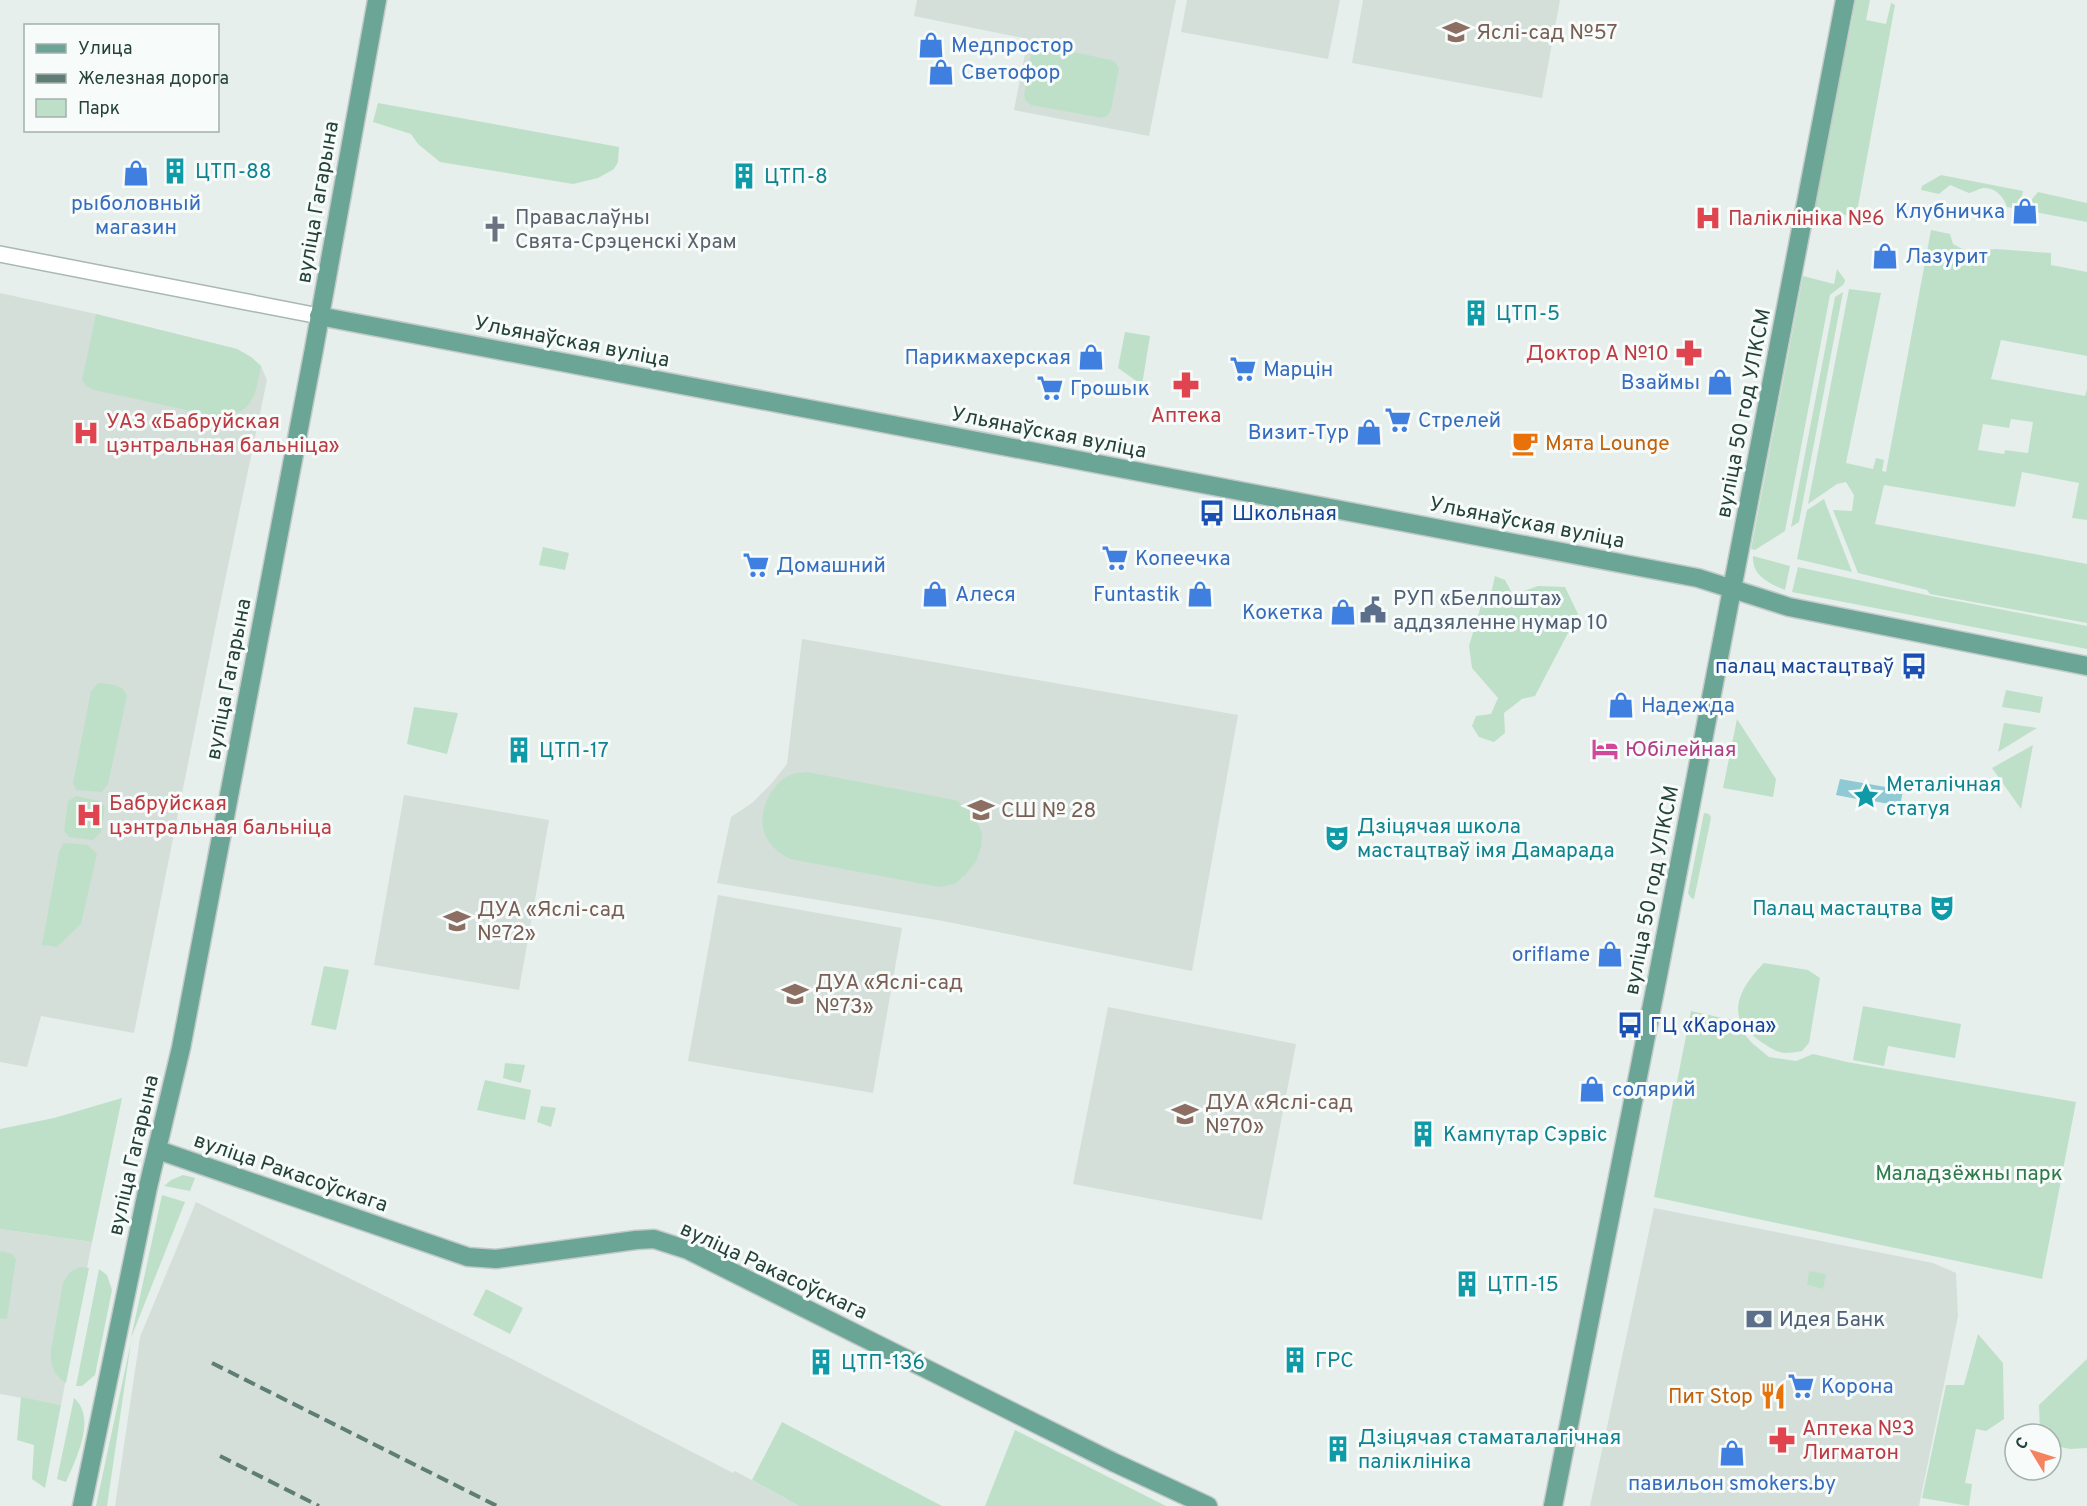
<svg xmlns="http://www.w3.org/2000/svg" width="2087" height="1506" viewBox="0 0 2087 1506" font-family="Overpass,sans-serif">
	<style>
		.built { fill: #d4dfda }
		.green { fill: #bfe0c8; fill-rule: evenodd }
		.water { fill: #8ec9d4 }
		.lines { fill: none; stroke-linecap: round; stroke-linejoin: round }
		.minor-casing { stroke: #a8b8b2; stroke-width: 18 }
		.major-casing { stroke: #c2cac8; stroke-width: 21 }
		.minor { stroke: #fff; stroke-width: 15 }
		.major { stroke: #6aa596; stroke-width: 18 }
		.rail { stroke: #5f7d75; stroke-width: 4; stroke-dasharray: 12 6; stroke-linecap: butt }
		.labels { text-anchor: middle; stroke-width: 6; stroke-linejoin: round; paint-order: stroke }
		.education-label { font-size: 21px; fill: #785e54; stroke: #f7fbf9; text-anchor: start }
		.shop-label { font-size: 21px; fill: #366cbe; stroke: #f7fbf9; text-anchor: start }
		.culture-label { font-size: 21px; fill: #0d838f; stroke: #f7fbf9; text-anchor: start }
		.street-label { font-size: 21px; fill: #24423a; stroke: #f7fbf9 }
		.worship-label { font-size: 21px; fill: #5b616d; stroke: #f7fbf9; text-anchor: start }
		.health-label { font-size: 21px; fill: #be3a42; stroke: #f7fbf9; text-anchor: start }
		.food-label { font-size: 21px; fill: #c56008; stroke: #f7fbf9; text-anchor: start }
		.transit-label { font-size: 21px; fill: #164399; stroke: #f7fbf9; text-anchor: start }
		.service-label { font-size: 21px; fill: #4e5e75; stroke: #f7fbf9; text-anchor: start }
		.hotel-label { font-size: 21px; fill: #b23c85; stroke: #f7fbf9; text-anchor: start }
		.park-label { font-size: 21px; fill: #2d7a4b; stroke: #f7fbf9 }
	</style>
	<rect width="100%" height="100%" fill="#e6efeb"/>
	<path class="built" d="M917 0H1176L1149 136 1014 110 1028 39 914 16Z
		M1187 0H1340L1328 59 1181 32Z
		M1363 0H1560L1542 98 1352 63Z
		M0 293 96 314 237 349 251 357 261 366 267 380 218 614 134 1033 41 1016 27 1067 0 1062Z
		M802 639 1238 715 1192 971 943 921 717 883 731 817 752 803 771 784 787 764Z
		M404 795 549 820 519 990 374 965Z
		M718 895 902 928 873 1093 688 1061Z
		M1108 1007 1296 1044 1262 1220 1073 1184Z
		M196 1202 510 1358 733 1473 735 1471 799 1506H115L140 1337Z
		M1654 1208 1933 1263 1956 1273 1958 1316 1919 1506H1590Z
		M0 1229 92 1242 61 1405 0 1394Z"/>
	<path class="green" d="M1845 0H1870L1866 20 1886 24 1891 3 1895 5 1856 217 1805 208 1835 52 1847 45 1853 15 1845 4Z
		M1040 45 1111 60 1116 63 1119 69 1111 110 1107 116 1102 118 1031 105 1026 101 1024 96 1031 53 1035 48Z
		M378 103 619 147 618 162 614 169 598 178 573 184 440 162 418 144 411 134 373 122Z
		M1941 175 2023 191 2019 209 2007 207C2004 197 1995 187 1984 188 1980 188 1974 192 1969 193L1950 185 1939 194 1921 190 1922 186Z
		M2038 192 2087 203V222L2029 211 2032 199Z
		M1931 230 1950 234 1953 244 1968 252 1995 249 2051 253V265L2087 272V356L2001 340 1991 379 2085 396 2087 389V520L2072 518 2079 483 2022 472 2015 507 1884 485 1875 524 2087 564V623L1930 594 1927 590 1858 573 1833 510 1852 511 1854 495 1846 482 1837 484 1808 504 1849 289 1881 293 1846 463 1873 469 1876 458 1884 460 1882 471 1886 472ZM2011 419 2033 422 2028 453 2005 450 2004 454 1978 450 1983 424 2009 428Z
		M1837 269 1845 280 1844 284 1830 295 1785 531 1755 550 1751 549 1803 276 1834 284Z
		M1843 292 1799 522 1791 527 1835 297Z
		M96 314 237 349 251 357 261 366C255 397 254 413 219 417L94 390 86 386 82 380Z
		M1125 332 1150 336 1142 385 1118 368Z
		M1824 499 1852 572 1797 559 1807 510Z
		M543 547 569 553 565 570 539 565Z
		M1753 556 1790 566 1785 590C1769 583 1752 576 1753 556Z
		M1798 567 1931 596 2087 626V649L1792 592Z
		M1495 576 1505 580 1513 595 1538 586 1565 587 1578 614 1535 696 1522 699 1504 713 1505 733 1494 742 1479 737 1472 726 1476 716 1491 714 1498 698 1472 668 1469 646 1482 602 1491 594Z
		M98 683C109 684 124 684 127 696L108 784 102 792 76 790 73 783 91 691Z
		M2006 690 2043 697 2040 713 2002 707Z
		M414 707 458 713 447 754 407 744Z
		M1737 719 1776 779 1773 797 1723 788Z
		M2004 723 2037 728 1998 752Z
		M2033 745 2021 809 1992 768Z
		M807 772 955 800 969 808 977 822 982 833 981 847 976 862 966 874 955 884 939 887 790 859C778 853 766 843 763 828 759 809 773 780 793 774 797 772 803 773 807 772Z
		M76 796 100 801 105 807 101 832 93 840 69 837 64 831 68 801Z
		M1704 813 1709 814 1711 818 1694 899 1691 898 1688 893Z
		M69 843 88 845 97 854 81 924 57 947 42 945 59 852 63 844Z
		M1764 963 1808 970 1820 978 1809 1043 1802 1051C1796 1052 1790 1053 1784 1053 1772 1052 1744 1031 1740 1020 1732 999 1751 976 1764 963Z
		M324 966 349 970 336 1030 311 1025Z
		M1863 1006 1961 1024 1955 1058 1888 1046 1884 1066 1853 1060Z
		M1691 1011 1732 1020 1752 1043 1769 1057 1796 1061 1813 1054 1847 1062 2076 1102 2042 1279 1654 1197Z
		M505 1063 525 1065 521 1083 503 1078Z
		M485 1080 531 1090 525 1120 477 1110Z
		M122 1098 92 1242 0 1229V1129L54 1118Z
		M541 1106 556 1108 551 1127 537 1122Z
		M183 1175 195 1178 190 1191 164 1186 171 1180Z
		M162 1195 185 1202 131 1338Z
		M2 1251 12 1254 16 1259 7 1319 0 1318V1252Z
		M80 1267 89 1268 66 1383C53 1375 50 1365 51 1350L63 1283 70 1272Z
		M99 1269 107 1275 112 1290 95 1375 82 1386H76Z
		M1809 1271 1826 1274 1823 1289 1807 1285Z
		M486 1289 523 1308 510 1334 473 1315Z
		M1978 1334 2003 1363 2004 1419 1986 1431 1976 1429 1965 1483 1972 1484 1969 1506 1922 1498 1946 1385H1964Z
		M131 1342 107 1506H96Z
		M2087 1359V1448L2070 1449 2051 1445V1434H2040L2039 1405Z
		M21 1397 61 1405 45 1488 32 1479 34 1445 17 1440Z
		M74 1398C97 1417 76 1459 66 1482L57 1479Z
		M782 1422 942 1506H799L752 1480Z
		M1015 1430 1166 1506H985Z"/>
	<path class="water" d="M1840 779 1903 790 1900 806 1873 801 1874 794 1859 791 1857 799 1836 795Z"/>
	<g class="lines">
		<g class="minor-casing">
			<path id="minor" d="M0 254 319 316"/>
		</g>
		<g class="major-casing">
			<path id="major" d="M319 316 1698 578 1789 607 2087 666
				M158 1150 468 1257 496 1259 636 1240 654 1239 688 1250 1113 1462 1208 1506
				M82 1506 148 1187 181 1048 314 349 377 0
				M1553 1506 1658 975 1845 0"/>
		</g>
		<use href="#minor" class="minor"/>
		<use href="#major" class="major"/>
		<path class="rail" d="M212 1363 497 1506
			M220 1456 319 1506"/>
	</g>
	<defs>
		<g id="school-bare" transform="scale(2.07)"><path d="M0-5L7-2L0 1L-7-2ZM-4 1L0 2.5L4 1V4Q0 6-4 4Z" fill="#8d6e63" stroke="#f7fbf9" stroke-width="2.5" paint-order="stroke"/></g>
		<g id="shop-bare" transform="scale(2.07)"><path d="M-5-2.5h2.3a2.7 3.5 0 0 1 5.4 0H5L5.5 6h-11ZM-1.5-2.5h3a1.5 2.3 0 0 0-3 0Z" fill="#3f7fe0" stroke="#f7fbf9" stroke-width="2.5" paint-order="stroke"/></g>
		<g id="building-bare" transform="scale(2.07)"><path d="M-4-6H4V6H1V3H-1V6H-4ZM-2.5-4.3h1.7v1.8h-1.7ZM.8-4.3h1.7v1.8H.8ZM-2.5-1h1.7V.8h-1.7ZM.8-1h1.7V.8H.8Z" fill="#0f9aa8" stroke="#f7fbf9" stroke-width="2.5" paint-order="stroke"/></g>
		<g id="hospital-bare" transform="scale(2.07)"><path d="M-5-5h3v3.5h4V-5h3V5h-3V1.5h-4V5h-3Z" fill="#e0444e" stroke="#f7fbf9" stroke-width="2.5" paint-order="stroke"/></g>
		<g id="church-bare" transform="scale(2.07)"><path d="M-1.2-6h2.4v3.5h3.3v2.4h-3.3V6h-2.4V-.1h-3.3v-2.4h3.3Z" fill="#6b7280" stroke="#f7fbf9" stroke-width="2.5" paint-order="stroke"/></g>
		<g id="pharmacy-bare" transform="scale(2.07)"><path d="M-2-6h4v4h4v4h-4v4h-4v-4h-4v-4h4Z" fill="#e0444e" stroke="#f7fbf9" stroke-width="2.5" paint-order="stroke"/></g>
		<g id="supermarket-bare" transform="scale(2.07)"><path d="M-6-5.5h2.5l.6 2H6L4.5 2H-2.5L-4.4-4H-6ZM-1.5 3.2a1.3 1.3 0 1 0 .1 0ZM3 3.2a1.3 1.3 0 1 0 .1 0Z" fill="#3f7fe0" stroke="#f7fbf9" stroke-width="2.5" paint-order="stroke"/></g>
		<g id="cafe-bare" transform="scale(2.07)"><path d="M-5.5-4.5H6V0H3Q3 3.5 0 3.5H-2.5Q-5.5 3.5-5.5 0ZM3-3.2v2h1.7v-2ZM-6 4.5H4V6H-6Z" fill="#e8710a" stroke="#f7fbf9" stroke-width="2.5" paint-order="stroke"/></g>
		<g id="bus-bare" transform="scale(2.07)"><path d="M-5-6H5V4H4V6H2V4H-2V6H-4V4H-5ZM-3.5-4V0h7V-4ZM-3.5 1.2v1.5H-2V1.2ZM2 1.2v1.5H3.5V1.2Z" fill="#1a4fb4" stroke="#f7fbf9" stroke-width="2.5" paint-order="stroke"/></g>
		<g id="civic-bare" transform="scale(2.07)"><path d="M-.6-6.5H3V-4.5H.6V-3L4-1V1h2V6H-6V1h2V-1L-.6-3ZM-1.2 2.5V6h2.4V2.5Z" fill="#5c6f8a" stroke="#f7fbf9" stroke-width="2.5" paint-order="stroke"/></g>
		<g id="hotel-bare" transform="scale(2.07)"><path d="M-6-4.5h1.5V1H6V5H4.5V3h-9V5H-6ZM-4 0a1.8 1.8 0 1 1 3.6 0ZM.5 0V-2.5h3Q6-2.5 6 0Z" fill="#d1479c" stroke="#f7fbf9" stroke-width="2.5" paint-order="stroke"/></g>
		<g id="sight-bare" transform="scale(2.07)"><path d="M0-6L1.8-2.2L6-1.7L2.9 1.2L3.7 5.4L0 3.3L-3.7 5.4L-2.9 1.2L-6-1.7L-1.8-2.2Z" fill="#0f9aa8" stroke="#f7fbf9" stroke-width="2.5" paint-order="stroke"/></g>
		<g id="theatre-bare" transform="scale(2.07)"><path d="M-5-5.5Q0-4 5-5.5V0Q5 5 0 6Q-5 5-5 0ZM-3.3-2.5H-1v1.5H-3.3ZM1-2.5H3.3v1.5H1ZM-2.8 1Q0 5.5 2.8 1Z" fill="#0f9aa8" stroke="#f7fbf9" stroke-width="2.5" paint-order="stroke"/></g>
		<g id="bank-bare" transform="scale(2.07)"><path d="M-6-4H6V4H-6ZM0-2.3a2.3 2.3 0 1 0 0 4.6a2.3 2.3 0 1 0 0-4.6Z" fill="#5c6f8a" stroke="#f7fbf9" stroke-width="2.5" paint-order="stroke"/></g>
		<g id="restaurant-bare" transform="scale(2.07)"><path d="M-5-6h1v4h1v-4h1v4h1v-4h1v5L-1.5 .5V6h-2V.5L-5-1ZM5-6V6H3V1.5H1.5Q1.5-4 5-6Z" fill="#e8710a" stroke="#f7fbf9" stroke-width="2.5" paint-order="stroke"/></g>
	</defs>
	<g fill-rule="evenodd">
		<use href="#school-bare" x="1456" y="32"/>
		<use href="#shop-bare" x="931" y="45"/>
		<use href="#shop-bare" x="941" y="72"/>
		<use href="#building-bare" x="175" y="171"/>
		<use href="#shop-bare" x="136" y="173"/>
		<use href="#building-bare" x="744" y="176"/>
		<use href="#shop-bare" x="2025" y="211"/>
		<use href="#hospital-bare" x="1708" y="218"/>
		<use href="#church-bare" x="495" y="229"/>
		<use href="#shop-bare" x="1885" y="256"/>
		<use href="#building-bare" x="1476" y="313"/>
		<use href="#pharmacy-bare" x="1689" y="353"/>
		<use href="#shop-bare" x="1091" y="357"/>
		<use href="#supermarket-bare" x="1243" y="369"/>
		<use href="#shop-bare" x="1720" y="382"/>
		<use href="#pharmacy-bare" x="1186" y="385"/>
		<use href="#supermarket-bare" x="1050" y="388"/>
		<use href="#supermarket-bare" x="1398" y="420"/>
		<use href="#shop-bare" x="1369" y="432"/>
		<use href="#hospital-bare" x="86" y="433"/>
		<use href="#cafe-bare" x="1525" y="443"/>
		<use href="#bus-bare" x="1212" y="513"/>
		<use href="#supermarket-bare" x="1115" y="558"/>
		<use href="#supermarket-bare" x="756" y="565"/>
		<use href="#shop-bare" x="935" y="594"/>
		<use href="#shop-bare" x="1200" y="594"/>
		<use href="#civic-bare" x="1373" y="610"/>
		<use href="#shop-bare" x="1343" y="612"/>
		<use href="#bus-bare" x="1914" y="666"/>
		<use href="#shop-bare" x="1621" y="705"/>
		<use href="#hotel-bare" x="1605" y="749"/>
		<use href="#building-bare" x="519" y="750"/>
		<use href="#sight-bare" x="1866" y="796"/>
		<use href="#school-bare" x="981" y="810"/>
		<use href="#hospital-bare" x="89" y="815"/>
		<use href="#theatre-bare" x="1337" y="838"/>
		<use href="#theatre-bare" x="1942" y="908"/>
		<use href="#school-bare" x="457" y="921"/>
		<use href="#shop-bare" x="1610" y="954"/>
		<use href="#school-bare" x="795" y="994"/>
		<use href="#bus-bare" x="1630" y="1025"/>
		<use href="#shop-bare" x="1592" y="1089"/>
		<use href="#school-bare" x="1185" y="1114"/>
		<use href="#building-bare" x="1423" y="1134"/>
		<use href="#building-bare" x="1467" y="1284"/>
		<use href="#bank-bare" x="1759" y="1319"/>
		<use href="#building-bare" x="1295" y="1360"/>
		<use href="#building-bare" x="821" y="1362"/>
		<use href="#supermarket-bare" x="1801" y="1386"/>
		<use href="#restaurant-bare" x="1773" y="1396"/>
		<use href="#pharmacy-bare" x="1782" y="1440"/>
		<use href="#building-bare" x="1338" y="1449"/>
		<use href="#shop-bare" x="1732" y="1453"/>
	</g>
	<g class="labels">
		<g class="education-label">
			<text x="1476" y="39">Яслі-сад №57</text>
			<text x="1001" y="817">СШ № 28</text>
			<text x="477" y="916">ДУА «Яслі-сад<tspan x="477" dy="24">№72»</tspan></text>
			<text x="815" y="989">ДУА «Яслі-сад<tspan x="815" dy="24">№73»</tspan></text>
			<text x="1205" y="1109">ДУА «Яслі-сад<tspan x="1205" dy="24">№70»</tspan></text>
		</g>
		<g class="shop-label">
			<text x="951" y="52">Медпростор</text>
			<text x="961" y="79">Светофор</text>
			<text x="136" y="210" text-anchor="middle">рыболовный<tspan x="136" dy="24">магазин</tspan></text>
			<text x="2005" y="218" text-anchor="end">Клубничка</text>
			<text x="1905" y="263">Лазурит</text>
			<text x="1071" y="364" text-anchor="end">Парикмахерская</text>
			<text x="1263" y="376">Марцін</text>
			<text x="1700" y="389" text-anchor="end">Взаймы</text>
			<text x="1070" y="395">Грошык</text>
			<text x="1418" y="427">Стрелей</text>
			<text x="1349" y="439" text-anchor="end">Визит-Тур</text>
			<text x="1135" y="565">Копеечка</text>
			<text x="776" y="572">Домашний</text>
			<text x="955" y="601">Алеся</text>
			<text x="1180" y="601" text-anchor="end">Funtastik</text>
			<text x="1323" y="619" text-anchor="end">Кокетка</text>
			<text x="1641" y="712">Надежда</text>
			<text x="1590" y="961" text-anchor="end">oriflame</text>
			<text x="1612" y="1096">солярий</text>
			<text x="1821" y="1393">Корона</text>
			<text x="1732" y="1490" text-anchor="middle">павильон smokers.by</text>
		</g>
		<g class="culture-label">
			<text x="195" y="178">ЦТП-88</text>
			<text x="764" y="183">ЦТП-8</text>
			<text x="1496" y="320">ЦТП-5</text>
			<text x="539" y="757">ЦТП-17</text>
			<text x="1886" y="791">Металічная<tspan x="1886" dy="24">статуя</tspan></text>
			<text x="1357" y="833">Дзіцячая школа<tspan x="1357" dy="24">мастацтваў імя Дамарада</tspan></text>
			<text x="1922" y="915" text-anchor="end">Палац мастацтва</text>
			<text x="1443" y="1141">Кампутар Сэрвіс</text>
			<text x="1487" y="1291">ЦТП-15</text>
			<text x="1315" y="1367">ГРС</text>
			<text x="841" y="1369">ЦТП-136</text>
			<text x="1358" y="1444">Дзіцячая стаматалагічная<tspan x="1358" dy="24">паліклініка</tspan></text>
		</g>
		<g class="street-label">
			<text transform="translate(317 202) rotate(-80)" y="7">вуліца Гагарына</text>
			<text transform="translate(572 341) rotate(11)" y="7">Ульянаўская вуліца</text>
			<text transform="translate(1743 413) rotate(-79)" y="7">вуліца 50 год УЛКСМ</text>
			<text transform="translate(1049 432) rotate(11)" y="7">Ульянаўская вуліца</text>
			<text transform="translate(1527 522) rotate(11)" y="7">Ульянаўская вуліца</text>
			<text transform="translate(228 679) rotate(-79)" y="7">вуліца Гагарына</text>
			<text transform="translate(1651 890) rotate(-79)" y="7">вуліца 50 год УЛКСМ</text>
			<text transform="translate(133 1155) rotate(-77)" y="7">вуліца Гагарына</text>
			<text transform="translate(291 1172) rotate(19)" y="7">вуліца Ракасоўскага</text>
			<text transform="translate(774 1270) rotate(25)" y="7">вуліца Ракасоўскага</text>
		</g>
		<g class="worship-label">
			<text x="515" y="224">Праваслаўны<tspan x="515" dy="24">Свята-Срэценскі Храм</tspan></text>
		</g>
		<g class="health-label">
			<text x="1728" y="225">Паліклініка №6</text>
			<text x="1669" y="360" text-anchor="end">Доктор А №10</text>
			<text x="1186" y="422" text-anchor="middle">Аптека</text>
			<text x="106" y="428">УАЗ «Бабруйская<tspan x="106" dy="24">цэнтральная бальніца»</tspan></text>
			<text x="109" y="810">Бабруйская<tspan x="109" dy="24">цэнтральная бальніца</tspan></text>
			<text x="1802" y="1435">Аптека №3<tspan x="1802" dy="24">Лигматон</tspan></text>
		</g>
		<g class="food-label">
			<text x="1545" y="450">Мята Lounge</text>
			<text x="1753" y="1403" text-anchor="end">Пит Stop</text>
		</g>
		<g class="transit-label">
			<text x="1232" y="520">Школьная</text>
			<text x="1894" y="673" text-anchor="end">палац мастацтваў</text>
			<text x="1650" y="1032">ГЦ «Карона»</text>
		</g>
		<g class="service-label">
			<text x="1393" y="605">РУП «Белпошта»<tspan x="1393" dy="24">аддзяленне нумар 10</tspan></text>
			<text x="1779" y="1326">Идея Банк</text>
		</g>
		<g class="hotel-label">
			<text x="1625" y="756">Юбілейная</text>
		</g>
		<g class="park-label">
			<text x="1969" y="1180">Маладзёжны парк</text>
		</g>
	</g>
	<rect x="24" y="24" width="195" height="108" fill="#f7fbf9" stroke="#a3b1ad" stroke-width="1.5"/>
	<rect x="36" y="44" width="30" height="9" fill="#6aa596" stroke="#a3b1ad" stroke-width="1.5"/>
	<text x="78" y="54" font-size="18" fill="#24423a">Улица</text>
	<rect x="36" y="74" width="30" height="9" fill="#5f7d75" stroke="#a3b1ad" stroke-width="1.5"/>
	<text x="78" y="84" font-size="18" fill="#24423a">Железная дорога</text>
	<rect x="36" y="99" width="30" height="18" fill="#bfe0c8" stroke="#a3b1ad" stroke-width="1.5"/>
	<text x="78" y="114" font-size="18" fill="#24423a">Парк</text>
	<g transform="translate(2033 1452) rotate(308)"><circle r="28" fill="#f7fbf9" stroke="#a3b1ad" stroke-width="1.5"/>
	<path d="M0-4.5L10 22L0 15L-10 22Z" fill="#f4845f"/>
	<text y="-9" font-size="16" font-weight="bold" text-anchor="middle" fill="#24423a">С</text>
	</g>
</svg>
